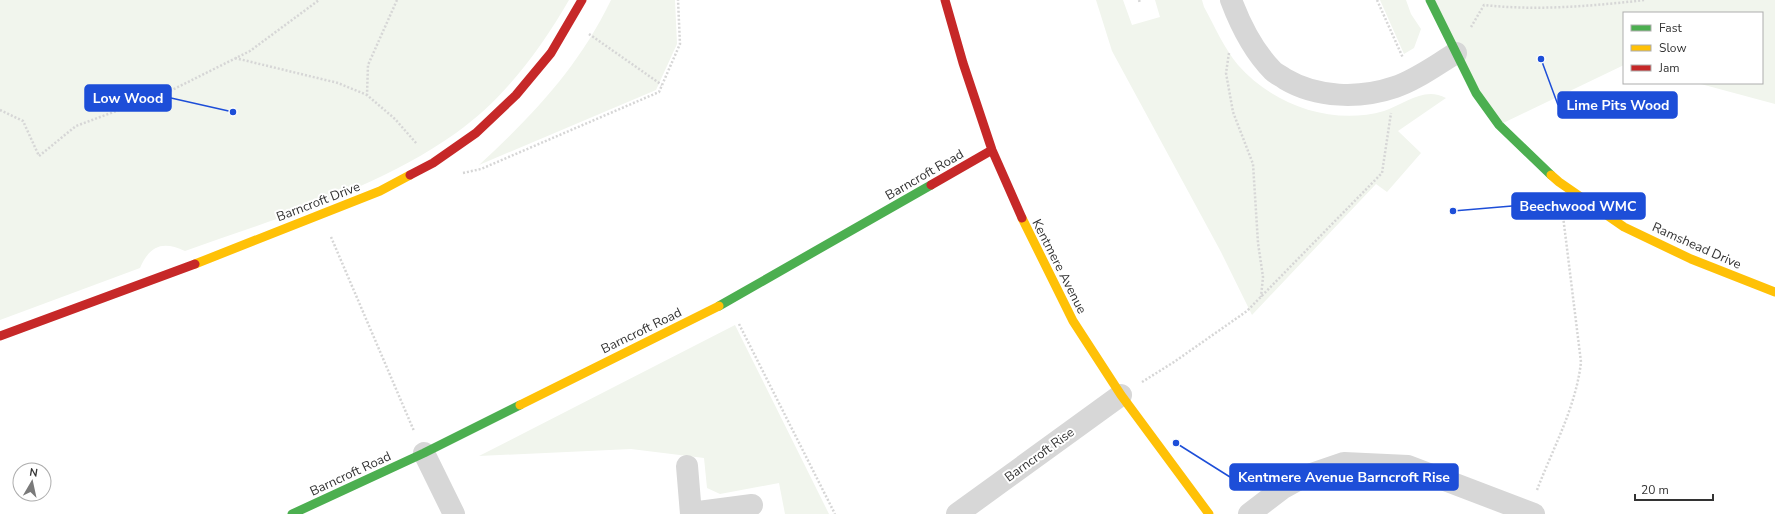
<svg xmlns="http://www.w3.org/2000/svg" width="1775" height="514" viewBox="0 0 1775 514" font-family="'Nunito Sans',sans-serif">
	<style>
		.green { fill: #f1f5ed }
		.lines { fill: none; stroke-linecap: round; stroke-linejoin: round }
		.path { stroke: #d6d6d6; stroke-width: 2.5; stroke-dasharray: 2 2; stroke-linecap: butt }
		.street { stroke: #d7d7d7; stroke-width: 22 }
		.fast { stroke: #4caf50; stroke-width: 9 }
		.slow { stroke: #ffc107; stroke-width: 9 }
		.jam { stroke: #c62828; stroke-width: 9 }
		.labels { text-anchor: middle; stroke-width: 4; stroke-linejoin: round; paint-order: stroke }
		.street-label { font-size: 13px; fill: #333; stroke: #fff }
		.leader { fill: none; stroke: #1d4ed8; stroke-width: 1.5 }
		.callout-dot { fill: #1d4ed8; stroke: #fff; stroke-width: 1.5 }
		.callout { fill: #1d4ed8; stroke: #1d4ed8; stroke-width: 1.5 }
		.callout-label { font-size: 14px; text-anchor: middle; font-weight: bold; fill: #fff }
	</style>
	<rect width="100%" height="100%" fill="#fff"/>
	<path class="green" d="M0 0H569C540 50 504 99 456 133 376 190 277 218 185 251 163 241 150 245 140 268L0 320Z
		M611 0H675L677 44 656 90 479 165C534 114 578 68 611 0Z
		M1096 0H1123L1132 25 1160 17 1155 0H1202L1204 7C1215 27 1224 48 1238 65 1273 105 1332 126 1384 111 1405 104 1424 86 1446 98L1398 131 1421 153 1387 192 1376 184 1252 315 1221 252 1112 51Z
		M1380 0H1406L1411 14 1421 29 1414 48 1404 54Z
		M1430 0H1775V104L1697 83H1762V13H1624V65L1499 125Z
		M735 325 829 514H785L779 483 720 494 707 488 704 458 631 449 479 456Z"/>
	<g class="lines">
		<path class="path" d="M397 0 368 65 367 95 395 119 417 144
			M1139 0 1140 3
			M1377 0 1403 58
			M1471 27 1484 5C1537 11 1592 6 1645 0
			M589 34 662 85
			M1229 53 1226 73 1233 112 1253 164 1258 243 1263 277 1261 297
			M235 58 338 83 367 95
			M0 110 23 121 39 156 76 126 170 91 250 51 319 0
			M463 173 481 169 659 92 680 44 678 0
			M331 237 414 431
			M739 324 835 514
			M1142 382 1174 362 1247 311 1382 173 1391 113
			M1537 490C1553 448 1576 407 1581 362L1563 216"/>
		<path class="street" d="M1231 0C1240 24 1254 52 1273 71 1276 74 1281 76 1285 79 1317 98 1360 99 1395 87 1416 80 1436 65 1456 53
			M424 453 454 514
			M687 466 691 514
			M691 513 752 505
			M957 514 1121 395
			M1249 514 1283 488 1303 477 1344 463 1408 466 1534 514"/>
		<path class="fast" d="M1430 0 1476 93 1499 125 1551 175
			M719 306 931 185
			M292 514 424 453 520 405"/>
		<path class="slow" d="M1551 175 1559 182 1624 227 1691 259 1775 292
			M1022 218 1073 321 1121 395 1209 514
			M195 264 380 191 410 175
			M520 405 719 306"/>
		<path class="jam" d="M945 0 963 63 992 150 1022 218
			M410 175 433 163 476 133 516 95 551 53 582 0
			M931 185 992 150
			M0 336 195 264"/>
	</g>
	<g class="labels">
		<g class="street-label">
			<text transform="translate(924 174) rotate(-30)" y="5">Barncroft Road</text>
			<text transform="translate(318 201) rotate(-21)" y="5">Barncroft Drive</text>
			<text transform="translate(1697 245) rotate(24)" y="5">Ramshead Drive</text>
			<text transform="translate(1060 266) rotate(63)" y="5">Kentmere Avenue</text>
			<text transform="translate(641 330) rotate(-26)" y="5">Barncroft Road</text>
			<text transform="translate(1039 454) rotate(-36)" y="5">Barncroft Rise</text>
			<text transform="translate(350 473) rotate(-25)" y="5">Barncroft Road</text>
		</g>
	</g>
	<path class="leader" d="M233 112L171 98M1541 59L1558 105M1453 211L1512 206M1176 443L1230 477"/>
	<g class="callout-dot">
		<circle cx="233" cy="112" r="4"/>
		<circle cx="1541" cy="59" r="4"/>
		<circle cx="1453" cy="211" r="4"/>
		<circle cx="1176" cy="443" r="4"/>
	</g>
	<g class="callout">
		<rect x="85" y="85" width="86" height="26" rx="4"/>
		<rect x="1558" y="92" width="119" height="26" rx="4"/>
		<rect x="1512" y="193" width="133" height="26" rx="4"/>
		<rect x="1230" y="464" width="228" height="26" rx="4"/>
	</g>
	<g class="callout-label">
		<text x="128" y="103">Low Wood</text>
		<text x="1618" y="110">Lime Pits Wood</text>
		<text x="1578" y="211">Beechwood WMC</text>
		<text x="1344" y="482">Kentmere Avenue Barncroft Rise</text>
	</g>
	<rect x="1623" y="12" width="140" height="72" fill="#ffffff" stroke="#adadad"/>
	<rect x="1631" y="25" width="20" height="6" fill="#4caf50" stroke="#adadad"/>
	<text x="1659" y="32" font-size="12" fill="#333333">Fast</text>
	<rect x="1631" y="45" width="20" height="6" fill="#ffc107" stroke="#adadad"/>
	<text x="1659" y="52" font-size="12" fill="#333333">Slow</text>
	<rect x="1631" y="65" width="20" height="6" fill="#c62828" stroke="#adadad"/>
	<text x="1659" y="72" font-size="12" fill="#333333">Jam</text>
	<g transform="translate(32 482) rotate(9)"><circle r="19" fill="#ffffff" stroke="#adadad"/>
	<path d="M0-3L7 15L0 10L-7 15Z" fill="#7a7a7a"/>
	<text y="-6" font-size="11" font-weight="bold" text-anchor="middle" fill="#333333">N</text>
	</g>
	<path d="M1635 494v6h78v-6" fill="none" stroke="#333333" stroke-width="2"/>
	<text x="1641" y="494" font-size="12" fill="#333333" stroke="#ffffff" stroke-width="3" paint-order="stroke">20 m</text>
</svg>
